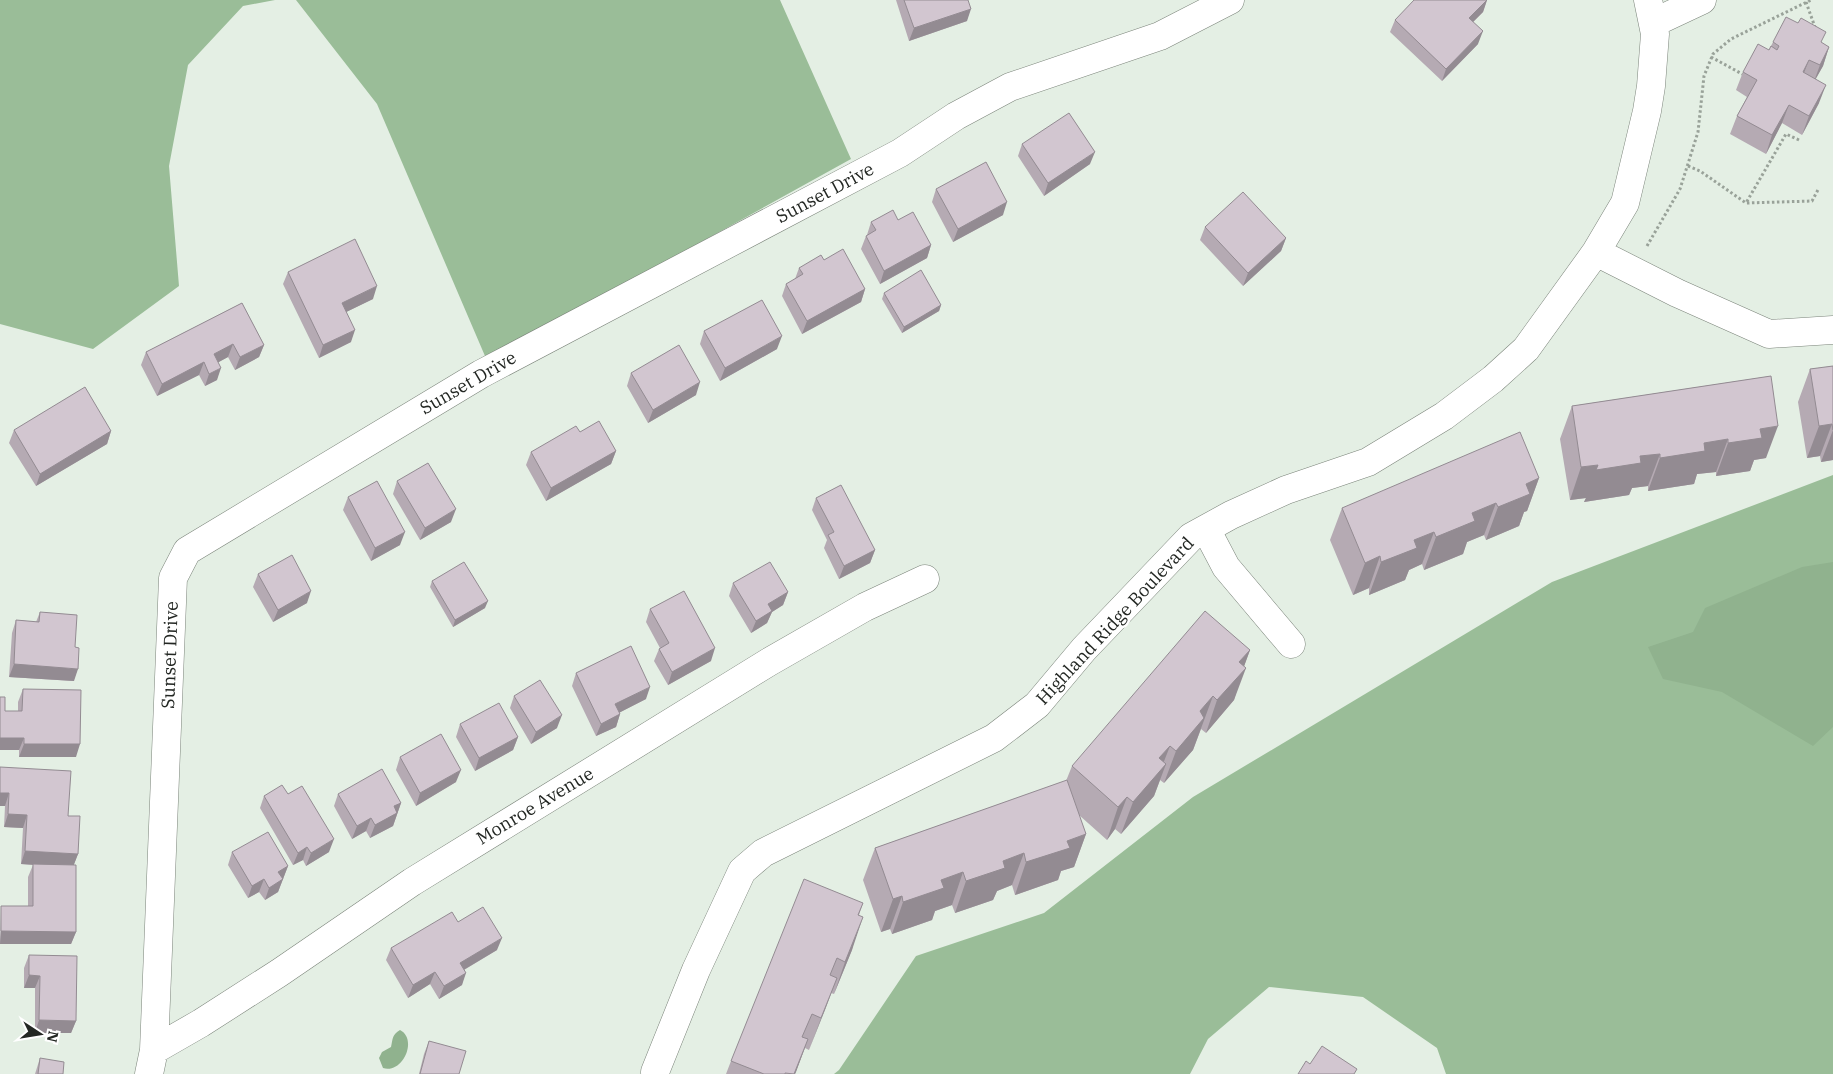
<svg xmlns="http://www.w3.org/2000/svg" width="1833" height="1074" viewBox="0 0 1833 1074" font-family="'IBM Plex Serif',serif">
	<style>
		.forest { fill: #9abd98 }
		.water { fill: #90b28e }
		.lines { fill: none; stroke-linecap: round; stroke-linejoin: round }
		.minor-casing { stroke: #7b847a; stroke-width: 29 }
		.path { stroke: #99a299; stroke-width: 3; stroke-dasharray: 2.5 2.5; stroke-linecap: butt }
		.minor { stroke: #fff; stroke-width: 28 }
		.wall { fill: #b5aab3 }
		.shaded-wall { fill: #938b92 }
		.building { fill: #d2c6d0; stroke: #938b92 }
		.labels { text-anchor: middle; stroke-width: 5; stroke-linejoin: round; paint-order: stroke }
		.street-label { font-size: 18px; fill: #232723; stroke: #fff }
	</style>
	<rect width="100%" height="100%" fill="#e4efe4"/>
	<path class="forest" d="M0 0H275L243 6 188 65 169 166 179 286 93 349 0 324Z
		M296 0H780L851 159 600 298 485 356 377 104Z
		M1833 475V1074H1446L1437 1048 1363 997 1269 987 1208 1039 1190 1074H834L839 1070 916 956 1044 913 1193 797 1552 582Z"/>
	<path class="water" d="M1833 562V727L1813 746 1722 692 1663 679 1648 647 1693 632 1705 608 1802 567Z
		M400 1030C418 1039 403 1074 383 1068L379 1058 382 1052 391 1047C393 1038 392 1035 400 1030Z"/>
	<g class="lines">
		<g class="minor-casing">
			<path id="minor" d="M1653 23 1702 0
				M1596 252 1677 293 1769 334 1833 330
				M1206 529 1226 567 1291 644
				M154 1050 201 1023 279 973 412 882 769 662 865 607 925 579
				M655 1072 696 970 742 871 763 853 994 738 1037 705 1084 649 1191 537 1231 515 1286 490 1368 462 1444 416 1493 379 1526 349 1596 252 1625 203 1647 111 1651 86 1655 34 1648 0
				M149 1074 154 1050 173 578 187 551 481 374 900 153 956 116 1010 87 1160 36 1230 0"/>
		</g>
		<path class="path" d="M1806 2 1816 30
			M1711 57 1744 75
			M1799 140 1786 134 1746 203 1812 201 1819 188
			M1688 166 1700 171 1746 203
			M1647 246 1680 189 1698 132 1704 76 1713 54 1731 39 1811 0"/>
		<use href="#minor" class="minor"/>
	</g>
	<path class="wall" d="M896 0H968L967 21 909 41Z
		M1487 0 1483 12 1473 22 1478 44 1442 81 1390 32 1395 20Z
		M1773 42 1822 43 1829 47 1823 66 1815 79 1819 103 1802 135 1782 123 1766 154 1730 134 1737 116 1747 97 1736 90 1743 72 1769 50Z
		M1022 144 1090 164 1044 196 1018 156Z
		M936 189 1003 215 953 242 932 202Z
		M898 220 931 245 927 258 880 284 861 249 866 236H867V235L871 222Z
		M1205 227 1286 238 1281 251 1243 286 1200 240Z
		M824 260 865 289 861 302 802 334 782 296 786 284 795 279 799 268Z
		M288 272 373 299 346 312 351 342 319 358 283 284Z
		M884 293 941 305 939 311 902 333 882 299Z
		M242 303 264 345 259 357 235 370 228 357 218 362 217 380 205 386 199 375 157 396 141 365 146 352Z
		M704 331 777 349 720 381 700 344Z
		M1833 366V460L1821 462 1820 456 1807 458 1798 402 1810 369Z
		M631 373 696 395 648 423 627 386Z
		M1771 376 1766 458 1754 460 1750 471 1716 476V472L1697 474 1694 484 1648 491V486L1632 488 1629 495 1584 502 1586 498 1570 500 1560 439 1572 406Z
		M14 430 111 431 107 444 36 486 9 443Z
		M580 432 616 451 611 464 546 501 526 465 531 452Z
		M1539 478 1527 511 1524 512 1519 526 1486 540 1484 535 1467 542 1463 554 1424 570 1422 564 1409 570 1405 580 1369 595V588L1353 595 1330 540 1342 508Z
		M397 481 451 522 420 540 393 494Z
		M348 497 400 545 371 561 343 510Z
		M816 498 875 550 870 563 839 579 824 548 827 540 812 510Z
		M258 574 307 603 273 622 253 587Z
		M432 581 485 608 453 627 430 587Z
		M733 583 788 592 783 605 772 612 767 623 751 633 729 596Z
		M650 609 711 661 668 685 654 661 659 649 660 648 646 622Z
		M40 612 74 681 9 677 12 633 16 620 36 622Z
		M1250 650 1244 666 1234 700 1206 733 1201 729 1193 750 1164 783 1160 780 1154 796 1121 834 1115 829 1107 840 1079 815 1086 834 1074 867 1061 871 1058 880 1015 895 1012 885 997 891 993 900 955 913 952 905 935 911 932 920 892 934 890 929 881 932 863 880 875 848 1066 781 1072 766Z
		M576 673 646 699 620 712V714L616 727 596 736 572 686Z
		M23 689 76 757H19V750L5 711H18V702Z
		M514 696 557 728 531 744 510 708Z
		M460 724 518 737 513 750 475 771 456 737Z
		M400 757 456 782 416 806 396 770Z
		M0 767 68 816 78 854 74 864 76 932 71 944H0L1 906H28V877L33 865 21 864 23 828 4 827 5 806Z
		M288 794 329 852 306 866 303 860 293 865 260 808 264 796Z
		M338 794 401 803 393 826 370 838 366 831 352 839 334 806Z
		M232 852 288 866 278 892 265 900 259 892 248 898 228 865Z
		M863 903 859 915 852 950 834 994 831 993 809 1050 805 1048 795 1074H726L731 1061Z
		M458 922 497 950 464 970 462 985 439 999 430 984 408 998 386 960 391 948Z
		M29 955 76 1021 71 1033H35V988H24V968Z
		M429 1041 459 1074H419L424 1054Z
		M40 1058 63 1074H35Z"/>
	<path class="shaded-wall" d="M1487 0 1483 12 1464 31 1469 18Z
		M971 9 967 21 909 41 914 28Z
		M1483 31 1478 44 1442 81 1446 69Z
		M1829 47 1823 66 1813 84 1820 65Z
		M1809 60 1802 78 1803 72Z
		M1826 85 1819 103 1802 135 1809 116Z
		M1789 105 1782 123 1766 154 1772 135Z
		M1095 152 1090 164 1044 196 1048 183Z
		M1007 202 1003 215 953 242 958 229Z
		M1286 238 1281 251 1243 286 1248 273Z
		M931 245 927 258 880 284 884 271Z
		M377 286 373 299 338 316 342 303Z
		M865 289 861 302 802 334 807 321Z
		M941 305 939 311 902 333 904 327Z
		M355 330 351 342 319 358 323 345Z
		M782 336 777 349 720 381 725 368Z
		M233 344 228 357 210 367 214 354Z
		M264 345 259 357 235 370 240 357Z
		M204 362 199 375 157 396 162 384Z
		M221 368 217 380 205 386 209 374Z
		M700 382 696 395 648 423 653 410Z
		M1832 424 1820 456 1807 458 1819 426Z
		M1778 426 1766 458 1754 460 1750 471 1716 476 1728 443 1760 429Z
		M1833 430V460L1821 462Z
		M111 431 107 444 36 486 40 474Z
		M1728 439 1716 472 1697 474 1694 484 1648 491 1660 458 1704 443Z
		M616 451 611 464 546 501 551 488Z
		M1660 454 1648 486 1632 488 1629 495 1584 502 1586 498 1570 500 1581 467 1598 465 1640 456Z
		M1539 478 1527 511 1524 512 1519 526 1486 540 1498 507 1526 484Z
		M1496 503 1484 535 1467 542 1463 554 1424 570 1436 537 1472 513Z
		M456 509 451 522 420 540 425 528Z
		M405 532 400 545 371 561 375 548Z
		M1434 532 1422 564 1409 570 1405 580 1369 595 1381 562 1414 540Z
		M875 550 870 563 839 579 844 566Z
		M1380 556 1369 588 1353 595 1365 563Z
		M311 591 307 603 273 622 278 610Z
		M788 592 783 605 772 612 767 623 751 633 756 621 768 604Z
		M488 601 485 608 453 627 455 620Z
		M715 648 711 661 668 685 672 672Z
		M1250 650 1242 672 1246 668 1234 700 1206 733 1217 700 1239 662Z
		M14 664 78 669 74 681 9 677Z
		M650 687 646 699 611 717 615 704Z
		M1213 696 1193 750 1164 783 1176 751 1200 711Z
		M620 714 616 727 596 736 601 724Z
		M562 715 557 728 531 744 536 732Z
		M518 737 513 750 475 771 479 758Z
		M0 738H24L19 750H0Z
		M24 744H80L76 757H19Z
		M1170 746 1161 769 1166 764 1154 796 1121 834 1133 802 1159 758Z
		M461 770 456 782 416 806 420 793Z
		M0 793H9L5 806H0Z
		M1127 797 1115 829 1107 840 1118 807Z
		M401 803 393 826 370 838 375 825 394 806Z
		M8 814 27 815 23 828 4 827Z
		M371 818 366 831 352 839 357 826Z
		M1086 834 1074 867 1061 871 1058 880 1015 895 1026 862 1067 841Z
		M334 839 329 852 306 866 311 853Z
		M307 847 303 860 293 865 298 853Z
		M25 851 78 854 73 867 21 864Z
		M1024 853 1012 885 997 891 993 900 955 913 966 881 1003 861Z
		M288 866 283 879 274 884 278 872Z
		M963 872 952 905 935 911 932 920 892 934 903 902 941 880Z
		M264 879 259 892 248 898 252 886Z
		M283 879 278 892 265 900 269 888Z
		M902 896 890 929 881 932 893 899Z
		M863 917 852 950 834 994 845 962Z
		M1 931 76 932 71 944H0Z
		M502 938 497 950 455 975 460 963Z
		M435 972 430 984 408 998 413 985Z
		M466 973 462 985 439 999 444 986Z
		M29 975 40 976 35 988H24Z
		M837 978 825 1010 809 1050 821 1018Z
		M39 1020 76 1021 71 1033H35Z
		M808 1039 796 1072 795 1074H794Z"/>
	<path class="building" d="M904 0H968L971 9 914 28Z
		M1414 0H1487L1469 18 1483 31 1446 69 1395 20Z
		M1786 17 1798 23 1801 18 1826 32 1821 42 1829 47 1820 65 1809 60 1803 72 1826 85 1809 116 1789 105 1772 135 1737 116 1757 80 1743 72 1758 44 1769 50 1771 46 1777 50 1779 46 1773 42Z
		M1069 113 1095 152 1048 183 1022 144Z
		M986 162 1007 202 958 229 936 189Z
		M1243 192 1286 238 1248 273 1205 227Z
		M893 210 898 220 913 212 931 245 884 271 866 236 876 230 871 222Z
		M355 239 377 286 342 303 355 330 323 345 288 272Z
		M843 249 865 289 807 321 786 284 803 274 799 268 821 255 824 260Z
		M921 270 941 305 904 327 884 293Z
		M762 300 782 336 725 368 704 331Z
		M242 303 264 345 240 357 233 344 214 354 221 368 209 374 204 362 162 384 146 352Z
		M679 345 700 382 653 410 631 373Z
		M1833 366V430L1832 424 1819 426 1810 369Z
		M1771 376 1778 426 1760 429 1762 438 1728 443V439L1704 443 1705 451 1660 458V454L1640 456 1641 463 1596 470 1598 465 1581 467 1572 406Z
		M85 387 111 431 40 474 14 430Z
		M599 421 616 451 551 488 531 452 576 426 580 432Z
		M1520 432 1539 478 1526 484 1530 494 1498 507 1496 503 1472 513 1475 521 1436 537 1434 532 1414 540 1417 548 1381 562 1380 556 1365 563 1342 508Z
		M428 463 456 509 425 528 397 481Z
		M377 481 405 532 375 548 348 497Z
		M841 485 875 550 844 566 828 535 834 532 816 498Z
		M292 555 311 591 278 610 258 574Z
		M464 562 488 601 455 620 432 581Z
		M770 562 788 592 768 604 772 611 756 621 733 583Z
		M684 591 715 648 672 672 659 649 669 643 650 609Z
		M1205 611 1250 650 1239 662 1246 668 1217 700 1213 696 1200 711 1204 718 1176 751 1170 746 1159 758 1166 764 1133 802 1127 797 1118 807 1072 766Z
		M40 612 77 615 75 647 79 648 78 669 14 664 16 620 39 622Z
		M631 646 650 687 615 704 620 714 601 724 576 673Z
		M540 680 562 715 536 732 514 696Z
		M23 689 81 690 80 744H24V738H0V697H5V711H22Z
		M499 703 518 737 479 758 460 724Z
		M441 734 461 770 420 793 400 757Z
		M0 767 71 771 68 816H80L78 854 25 851 27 815 8 814 9 793H0Z
		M382 769 401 803 394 806 397 813 375 825 371 818 357 826 338 794Z
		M1067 780 1086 834 1067 841 1070 848 1026 862 1024 853 1003 861 1005 868 966 881 963 872 941 880 944 888 903 902 902 896 893 899 875 848Z
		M282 785 288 794 302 786 334 839 311 853 307 847 298 853 264 796Z
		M268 832 288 866 278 872 283 879 269 888 264 879 252 886 232 852Z
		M33 864 76 865V932L1 931V906H33Z
		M804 879 863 903 858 915 863 917 845 962 837 958 830 975 837 978 821 1018 812 1014 802 1037 808 1039 794 1074 785 1073V1074H764L731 1061Z
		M483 907 502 938 460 963 466 973 444 986 435 972 413 985 391 948 452 912 458 922Z
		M29 955 77 956 76 1021 39 1020 40 976 29 975Z
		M429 1041 466 1051 459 1074H420Z
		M1322 1046 1357 1069 1354 1074H1298L1306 1061 1310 1064Z
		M40 1058 64 1062 63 1074H38Z"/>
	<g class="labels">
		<g class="street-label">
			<text transform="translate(825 193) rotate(-28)" y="6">Sunset Drive</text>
			<text transform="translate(468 383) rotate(-30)" y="6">Sunset Drive</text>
			<text transform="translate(1115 621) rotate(-47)" y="6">Highland Ridge Boulevard</text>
			<text transform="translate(170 655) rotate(-88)" y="6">Sunset Drive</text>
			<text transform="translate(535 806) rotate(-31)" y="6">Monroe Avenue</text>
		</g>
	</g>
	<g transform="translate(40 1034) rotate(102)" stroke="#ffffff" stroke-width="4" paint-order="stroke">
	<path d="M0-4L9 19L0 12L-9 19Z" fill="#232723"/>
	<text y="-8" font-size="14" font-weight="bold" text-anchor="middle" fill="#232723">N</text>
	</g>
</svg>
